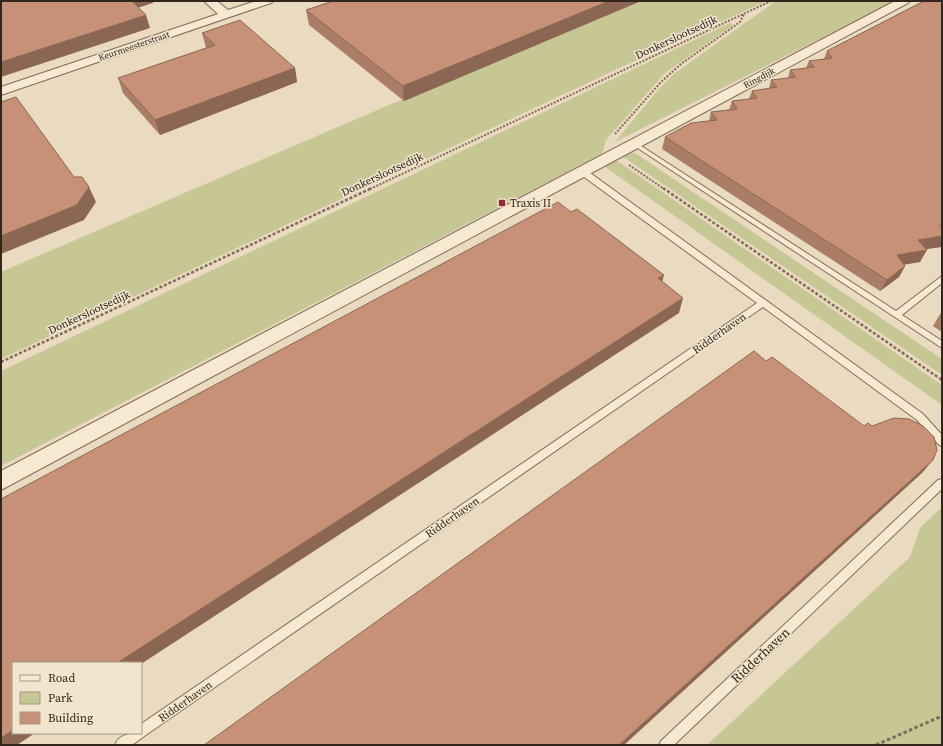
<svg xmlns="http://www.w3.org/2000/svg" width="943" height="746" viewBox="0 0 943 746" font-family="'Source Serif 4',serif">
	<style>
		.green { fill: #c6c794 }
		.lines { fill: none; stroke-linecap: round; stroke-linejoin: round }
		.service-casing { stroke: #826b59; stroke-width: 2 }
		.minor-casing { stroke: #826b59; stroke-width: 2 }
		.path-far2 { stroke: #826b59; stroke-width: 2; stroke-dasharray: 2 1.5; stroke-linecap: butt }
		.path-far1 { stroke: #826b59; stroke-width: 2.5; stroke-dasharray: 3 2; stroke-linecap: butt }
		.path { stroke: #826b59; stroke-width: 3; stroke-dasharray: 3.5 2.5; stroke-linecap: butt }
		.service { fill: #f6e8d1; fill-rule: evenodd }
		.minor { fill: #f6e8d1; fill-rule: evenodd }
		.wall { fill: #aa7d66 }
		.shaded-wall { fill: #8b6653 }
		.building { fill: #c69177; stroke: #8b6653 }
		.poi-dot { fill: #8d2d36; stroke: #f2e5ce; stroke-width: 1.5 }
		.labels { text-anchor: middle; stroke-width: 3; stroke-linejoin: round; paint-order: stroke }
		.far-street-label { font-size: 9px; fill: #32251c; stroke: #f2e5ce }
		.street-label { font-size: 11px; fill: #32251c; stroke: #f2e5ce }
		.poi-label { font-size: 11px; fill: #32251c; stroke: #f2e5ce; text-anchor: start }
		.near-street-label { font-size: 13px; fill: #32251c; stroke: #f2e5ce }
	</style>
	<rect width="100%" height="100%" fill="#eadabf"/>
	<path class="green" d="M641 1H766L611 72 1 359V272L403 99Z
		M776 1H895L615 142 658 90 675 73Z
		M730 23 733 25 665 73 606 140 602 154 1 466V371Z
		M627 153H635L942 359V375L622 156Z
		M616 160 942 385V405L604 166Z
		M942 507V745H707L910 557 920 528Z"/>
	<g class="lines">
		<g class="service-casing">
			<path id="service" d="M635 142 896 311 942 276V283L902 315 942 341V348L633 145 632 144Z
				M580 170H586L923 414 942 435V446L939 445 917 420 763 307 143 737 132 745H115C119 734 131 733 141 733V724L757 303 580 174Z
				M942 479V489L674 745H659L661 741 938 480Z"/>
		</g>
		<g class="minor-casing">
			<path id="minor" d="M204 1H217L228 10 256 1H273L271 3 1 95V87L218 14Z
				M895 1H910L908 3 1 490V471Z"/>
		</g>
		<path class="path-far2" d="M615 134 661 82 681 64 740 22 744 14
			M629 165 664 189
			M370 189 771 1"/>
		<path class="path-far1" d="M663 188 942 380
			M1 362 372 188"/>
		<path class="path" d="M876 745 942 716"/>
		<use href="#service" class="service"/>
		<use href="#minor" class="minor"/>
	</g>
	<path class="wall" d="M333 1H641L404 101 309 25 306 10Z
		M924 1 941 247 926 249 920 262 904 264 905 266 899 277 880 291 662 149 665 137 709 121 711 112 729 110 732 101 749 99 752 91 769 89 771 80 788 78 790 70 806 68 809 61 824 59 827 51Z
		M202 33 295 68 297 82 160 135 123 93 118 78 206 48Z
		M942 311V332L933 326Z"/>
	<path class="shaded-wall" d="M129 1H152L153 3 131 10Z
		M609 1H641L404 101 403 86Z
		M146 15 150 28 1 77V62Z
		M295 68 297 82 160 135 155 120Z
		M89 187 96 202 84 220 1 254V236Z
		M942 236V244L941 247 912 251 918 240Z
		M927 250 920 262 891 267 897 255Z
		M905 266 899 277 880 291 887 280Z
		M664 275 660 290 658 278Z
		M683 298 679 313 141 664V663H117Z
		M933 460 922 473 624 745H619Z
		M13 730V733H35L17 745H1V738Z"/>
	<path class="building" d="M1 1H132L146 15 1 62Z
		M333 1H609L403 86 306 10Z
		M924 1H942V224L939 225 942 229V236L918 240 927 250 897 255 905 266 887 280 665 137 691 123 717 120 711 112 737 109 732 101 757 98 752 91 777 87 771 80 796 77 790 70 814 67 809 61 832 58 827 51Z
		M240 20 295 68 155 120 118 78 215 45 202 33Z
		M16 97 74 177H82L89 187 77 205 1 236V102Z
		M558 202 571 212 577 209 664 275 658 278 683 298 117 663H13V730L1 738V499Z
		M754 351 766 361 772 357 864 426 868 423 872 426 894 418 909 419 923 426 934 437 937 450 933 460 619 745H204Z"/>
	<rect class="poi-dot" x="498" y="199" width="8" height="8" rx="2"/>
	<g class="labels">
		<g class="far-street-label">
			<text transform="translate(134 46) rotate(-19)" y="3">Keurmeesterstraat</text>
			<text transform="translate(759 78) rotate(-28)" y="3">Ringdijk</text>
		</g>
		<g class="street-label">
			<text transform="translate(676 37) rotate(-25)" y="4">Donkerslootsedijk</text>
			<text transform="translate(382 174) rotate(-25)" y="4">Donkerslootsedijk</text>
			<text transform="translate(89 312) rotate(-25)" y="4">Donkerslootsedijk</text>
			<text transform="translate(719 333) rotate(-35)" y="4">Ridderhaven</text>
			<text transform="translate(452 517) rotate(-35)" y="4">Ridderhaven</text>
			<text transform="translate(185 701) rotate(-35)" y="4">Ridderhaven</text>
		</g>
		<g class="poi-label">
			<text x="510" y="207">Traxis II</text>
		</g>
		<g class="near-street-label">
			<text transform="translate(760 655) rotate(-43)" y="5">Ridderhaven</text>
		</g>
	</g>
	<rect width="943" height="746" fill="none" stroke="#32251c" stroke-width="4"/>
	<rect x="12" y="662" width="130" height="72" fill="#f2e5ce" stroke="#a59887"/>
	<rect x="20" y="675" width="20" height="6" fill="#f6e8d1" stroke="#a59887"/>
	<text x="48" y="682" font-size="12" fill="#32251c">Road</text>
	<rect x="20" y="692" width="20" height="12" fill="#c6c794" stroke="#a59887"/>
	<text x="48" y="702" font-size="12" fill="#32251c">Park</text>
	<rect x="20" y="712" width="20" height="12" fill="#c69177" stroke="#a59887"/>
	<text x="48" y="722" font-size="12" fill="#32251c">Building</text>
</svg>
